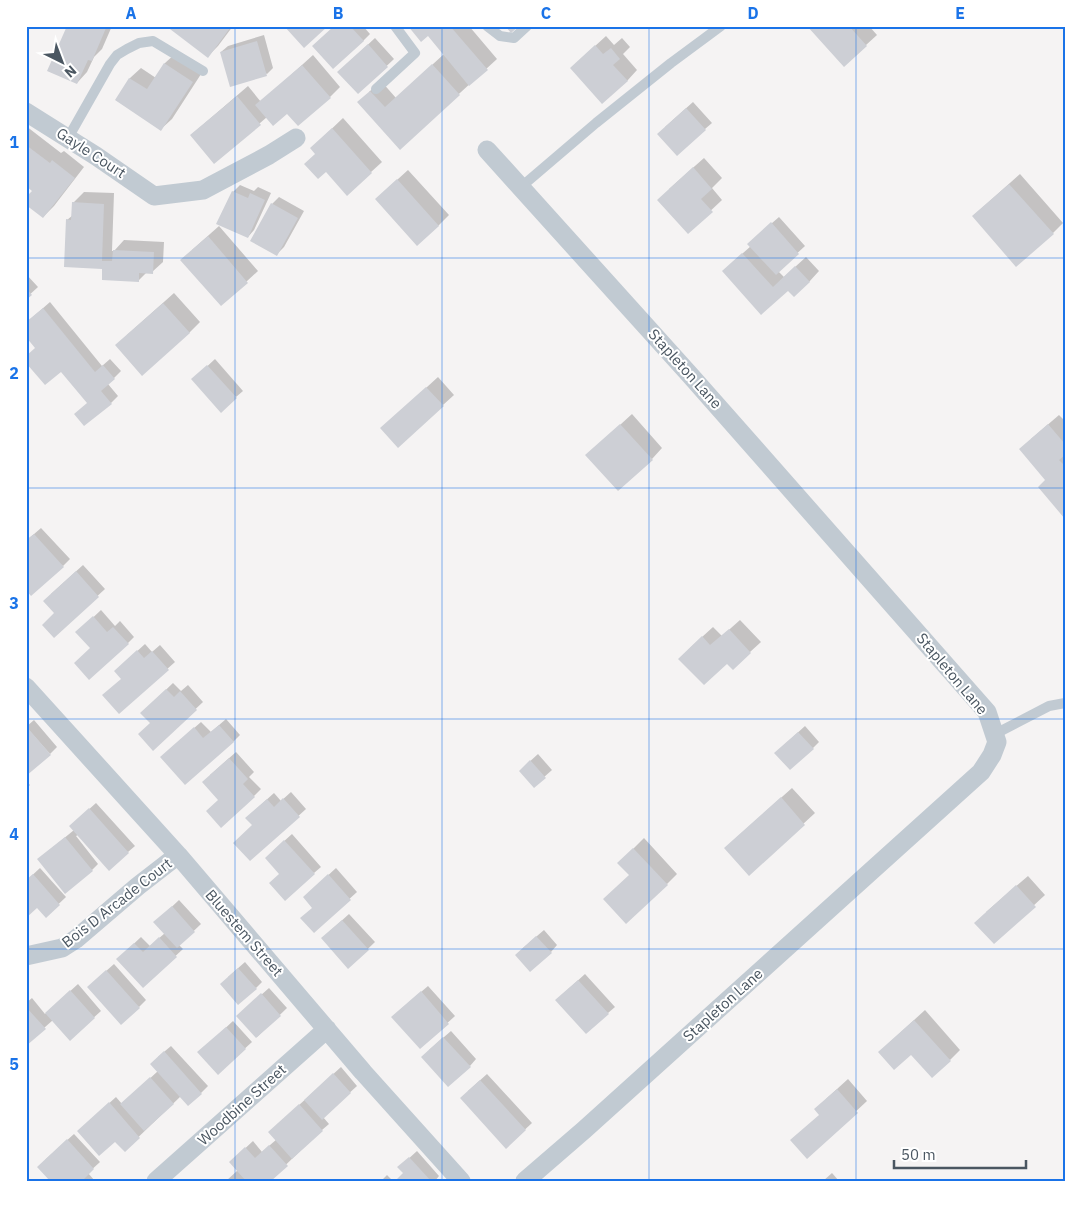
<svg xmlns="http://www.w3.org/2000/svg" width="1091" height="1207" viewBox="0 0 1091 1207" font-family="'IBM Plex Sans',sans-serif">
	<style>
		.shadow { fill: #0003 }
		.building { fill: #cdcfd5 }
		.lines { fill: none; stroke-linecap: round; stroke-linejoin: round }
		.lane { stroke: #c1cad2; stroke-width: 10 }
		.street { stroke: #c1cad2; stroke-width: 19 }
		.grid { fill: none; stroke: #1a73e8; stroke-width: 1; stroke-opacity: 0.55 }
		.labels { text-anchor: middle; stroke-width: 4; stroke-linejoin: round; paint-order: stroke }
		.street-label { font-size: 15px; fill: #4a5661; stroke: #fff }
		.neatline { fill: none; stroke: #1a73e8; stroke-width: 2 }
		.grid-label { font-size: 16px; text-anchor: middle; font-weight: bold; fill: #1a73e8 }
	</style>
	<rect width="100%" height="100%" fill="#f5f3f3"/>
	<path class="shadow" d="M68 26H112L102 49 94 57 87 72 77 83Z
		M168 26H233L218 46 208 56Z
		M335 26H363L370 34 363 41Z
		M410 26H469L497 59 400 148 369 92 381 81 396 98 444 54 428 35Z
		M808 26H869L877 35 844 65Z
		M264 35 273 68 267 74 221 52 228 46Z
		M606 36 614 45 622 38 630 47 623 54 637 70 627 81 582 58Z
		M375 38 394 59 358 93 346 65Z
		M176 53 203 71 172 119 161 129 116 100 130 78 141 68 156 78 165 63Z
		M313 55 340 87 330 97 267 117 214 163 191 135 248 86 261 102Z
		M693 102 712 123 705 129 665 127Z
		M343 118 382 162 347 194 316 154 322 138Z
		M26 126 61 153 64 151 84 167 54 206 43 217 33 190 26 185Z
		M704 158 722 178 712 188 722 200 688 232 669 189Z
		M408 170 449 215 438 226 387 189Z
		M1020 174 1063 223 1053 233 973 216Z
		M240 185 254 191 258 187 271 193 254 230 248 237 233 192Z
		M84 192 114 193 112 251H114L124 240 164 242 163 262 152 272H147L138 281 103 267 67 220 73 215V203Z
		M279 197 304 211 284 247 277 254 252 240 272 204Z
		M779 217 805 246 778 271 784 277 806 257 819 271 809 282 788 289 761 313 734 261 751 246 756 237Z
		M219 226 258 271 221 305 192 250Z
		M26 274 38 287 26 298Z
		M174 293 200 322 189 333 127 335Z
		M50 302 102 366 110 359 121 371 108 384 118 396 111 403H88L61 370 36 347 26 323Z
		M215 359 243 391 236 397 200 373Z
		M438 377 454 395 443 405 393 418Z
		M632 414 662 448 652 459 598 445Z
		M1059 415 1065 421V516L1047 480 1031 439Z
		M41 528 70 559 63 566 26 541Z
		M83 565 105 589 54 636 56 613 51 594Z
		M101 610 115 626 120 621 134 637 128 643 91 648 84 626Z
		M740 620 761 642 750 652 728 662 690 648 713 627 722 636Z
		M145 644 152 652 160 645 175 662 119 712 123 664Z
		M173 683 181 691 188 685 203 702 153 749 152 723 149 706Z
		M226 719 240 735 233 742 169 750 201 722 211 732Z
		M34 720 57 747 50 754 26 727Z
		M805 726 819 742 813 748 783 746Z
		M236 752 254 772 249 777 261 789 254 796 220 800 210 775Z
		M538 754 552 770 534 786 527 764Z
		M26 781 30 785 26 789Z
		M792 788 815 813 749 874 736 838Z
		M291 792 306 809 250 860 254 811 274 793 281 801Z
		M96 803 135 846 128 852 78 835 76 836 98 864 92 870 46 853 74 830 77 820Z
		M292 834 321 867 314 873 273 851Z
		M644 838 677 874 667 884 630 875 619 863Z
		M40 868 66 897 46 916 26 881Z
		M336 868 357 892 314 931 311 891Z
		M1028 876 1045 895 994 942 986 912Z
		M179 900 201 924 179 945 183 949 143 986 125 952 141 937 150 946 165 933 162 916Z
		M349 914 375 942 349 967 329 932Z
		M544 930 557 945 551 952 523 948Z
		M245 962 262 982 256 988 228 977Z
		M114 964 146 1000 139 1007 96 980Z
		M585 974 615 1007 608 1013 564 993Z
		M78 984 101 1011 70 1039 53 1020 26 1044V1003L32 998 45 1014Z
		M428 986 455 1016 420 1048 400 1010Z
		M269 988 287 1008 257 1037 245 1009Z
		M925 1010 960 1050 950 1060 890 1042Z
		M233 1021 252 1042 218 1073 206 1046Z
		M451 1031 476 1059 470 1066 429 1050Z
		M171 1046 208 1086 201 1093 188 1105 181 1096 125 1150 115 1140 85 1125 116 1097 122 1104 158 1071V1057Z
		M341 1067 357 1086 323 1117 329 1124 322 1130 269 1181H226L238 1170V1155L253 1141 262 1152 277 1139V1125Z
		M487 1074 532 1123 506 1147 468 1091Z
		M848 1079 867 1101 807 1157 826 1099Z
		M74 1134 100 1162 88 1173 95 1181H51L45 1160Z
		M417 1151 439 1176 435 1181H396L404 1173 406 1161Z
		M832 1173 839 1181H823Z
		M387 1175 393 1181H381Z"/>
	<path class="building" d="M67 26H103L106 28 92 61 88 60 77 84 47 71Z
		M166 26H228L230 28 208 58Z
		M284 26H328L304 48Z
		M334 26H350L364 41 333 69 312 46Z
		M408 26H450L488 70 469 86 428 36 421 42Z
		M505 26H519L511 33Z
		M807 26H849L867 46 844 67Z
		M257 41 267 76 230 87 220 52Z
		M368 44 388 67 358 94 337 72Z
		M595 45 603 54 611 48 620 59 613 65 628 81 602 104 570 68Z
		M164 63 193 82 161 131 115 100 129 78 147 89Z
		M432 64 460 95 400 150 357 102 370 91 385 107Z
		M302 65 331 98 298 126 287 114 273 126 255 105Z
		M237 96 261 125 214 164 190 135Z
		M686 108 706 130 677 156 657 134Z
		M332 128 372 173 347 196 326 172 318 179 304 164 315 154 310 148Z
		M26 145 50 163 52 160 75 178 43 218 26 205V197L32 191 26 186Z
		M693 167 712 189 701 199 713 212 688 234 657 200Z
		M397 179 439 226 417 246 375 199Z
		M1009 184 1054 234 1016 267 972 216Z
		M232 191 248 198 250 193 265 200 248 238 216 224Z
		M72 202 104 204 102 261H112L113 250 154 252 153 274 139 273V282L102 280V269L64 267 66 219 71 220Z
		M271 203 298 218 277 256 250 241Z
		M771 222 799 254 776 275 747 244Z
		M208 236 248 283 221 306 180 260Z
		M742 253 773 287 795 266 810 282 794 297 788 291 761 315 722 271Z
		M26 288 32 295 26 300Z
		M163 303 190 333 142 376 115 345Z
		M43 308 95 372 103 365 115 379 101 391 112 404 84 426 74 414 87 403 61 372 45 385 26 363V356L35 348 26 337V322Z
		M207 365 237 398 221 413 191 379Z
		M426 387 444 406 398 448 380 428Z
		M620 424 653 460 618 491 585 455Z
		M1048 424 1065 444V455L1059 460 1065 466V519L1038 487 1045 480 1019 449Z
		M34 534 64 567 31 596 26 590V540Z
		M76 571 99 597 54 638 42 625 54 613 43 601Z
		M93 616 107 632 113 627 129 644 89 680 74 663 90 648 75 632Z
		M729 629 751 653 733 670 727 664 704 685 678 659 702 636 710 645Z
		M137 650 144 658 152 651 169 670 119 714 102 695 121 679 114 671Z
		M166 689 174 697 180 691 197 710 153 751 138 734 150 723 140 713Z
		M219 725 234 742 185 785 160 757 194 727 203 738Z
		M26 726 51 755 26 776Z
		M798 732 814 749 790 770 774 753Z
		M229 758 248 779 243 784 255 797 221 828 206 811 218 800 202 782Z
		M530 760 546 778 534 788 519 771Z
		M781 797 805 825 749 876 724 848Z
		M283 798 300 817 250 861 233 843 252 825 245 818 267 799 274 807Z
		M89 808 129 853 109 871 69 826Z
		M65 837 93 871 65 894 37 859Z
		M284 840 315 874 285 901 269 883 279 874 265 858Z
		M633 848 668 885 626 924 603 899 629 875 617 863Z
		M33 874 60 905 46 918 37 908 26 918V880Z
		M328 874 351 900 314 933 300 918 312 908 303 897Z
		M1016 885 1036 907 994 944 974 923Z
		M172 906 195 932 177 948 153 922Z
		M342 920 369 950 348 969 321 938Z
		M536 936 552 953 530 972 515 955Z
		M159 937 177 957 143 988 116 959 134 943 143 952Z
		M238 968 257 989 238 1005 220 984Z
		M106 970 140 1008 121 1025 87 987Z
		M578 980 609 1014 586 1034 555 1000Z
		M70 990 95 1018 70 1041 45 1013Z
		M421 991 449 1024 420 1049 391 1017Z
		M261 993 281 1016 256 1038 236 1016Z
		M26 1007 46 1029 26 1046Z
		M914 1020 951 1061 932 1078 911 1055 894 1070 878 1052Z
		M226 1027 246 1049 218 1075 197 1052Z
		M443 1037 471 1067 448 1087 421 1057Z
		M164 1051 202 1094 188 1106 150 1064Z
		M333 1073 351 1093 322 1120 304 1100Z
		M150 1077 174 1104 144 1131 120 1104Z
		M480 1080 526 1130 506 1149 460 1098Z
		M837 1089 858 1113 807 1159 790 1140 819 1115 814 1109Z
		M109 1102 140 1138 125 1152 115 1142 99 1156 77 1131Z
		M299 1104 323 1131 292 1159 268 1132Z
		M67 1139 94 1169 82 1181H50L37 1167Z
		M269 1145 288 1166 271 1181H246L229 1162 245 1147 255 1158Z
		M409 1157 431 1181H395L403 1173 397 1167Z"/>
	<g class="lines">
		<path class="lane" d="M487 26 500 36 514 38 527 26
			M376 89 415 53 395 26
			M68 138 110 64 117 55 127 49 139 43 153 41 203 71
			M521 187 596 123 671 63 721 26
			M995 734 1049 706 1065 703"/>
		<path class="street" d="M26 112 96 156 154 196 203 190 269 155 296 138
			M487 150 690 375 987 712 997 742 992 755 981 772 584 1130 525 1181
			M26 687 178 855 363 1072 461 1181
			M26 956 62 948 76 939 138 886 178 855
			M156 1181 327 1029"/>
	</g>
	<path class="grid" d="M235 26V1181M442 26V1181M649 26V1181M856 26V1181M26 258H1065M26 488H1065M26 719H1065M26 949H1065"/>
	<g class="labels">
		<g class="street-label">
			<text transform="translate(91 153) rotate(33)" y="5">Gayle Court</text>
			<text transform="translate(685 369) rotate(48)" y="5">Stapleton Lane</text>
			<text transform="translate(952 674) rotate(50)" y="5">Stapleton Lane</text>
			<text transform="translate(117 903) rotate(-38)" y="5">Bois D Arcade Court</text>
			<text transform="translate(244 933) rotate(49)" y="5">Bluestem Street</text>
			<text transform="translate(723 1005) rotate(-42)" y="5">Stapleton Lane</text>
			<text transform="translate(242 1105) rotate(-42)" y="5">Woodbine Street</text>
		</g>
	</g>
	<rect width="1091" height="1207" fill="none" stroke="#ffffff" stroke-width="55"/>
	<g transform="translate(62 62) rotate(138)" stroke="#ffffff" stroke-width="4" paint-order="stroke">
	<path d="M0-4L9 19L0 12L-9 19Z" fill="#4a5661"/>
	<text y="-8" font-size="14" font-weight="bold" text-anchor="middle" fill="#4a5661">N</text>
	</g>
	<path d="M894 1160v8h132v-8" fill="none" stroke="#4a5661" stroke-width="2.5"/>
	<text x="901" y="1160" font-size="15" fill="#4a5661" stroke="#ffffff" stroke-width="4" paint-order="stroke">50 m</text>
	<rect x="28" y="28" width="1036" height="1152" class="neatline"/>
	<g class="grid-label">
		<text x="131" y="19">A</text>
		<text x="338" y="19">B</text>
		<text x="546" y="19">C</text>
		<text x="753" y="19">D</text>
		<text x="960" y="19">E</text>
		<text x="14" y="148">1</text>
		<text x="14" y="379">2</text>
		<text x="14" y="609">3</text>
		<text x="14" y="840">4</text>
		<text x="14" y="1070">5</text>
	</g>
</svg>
